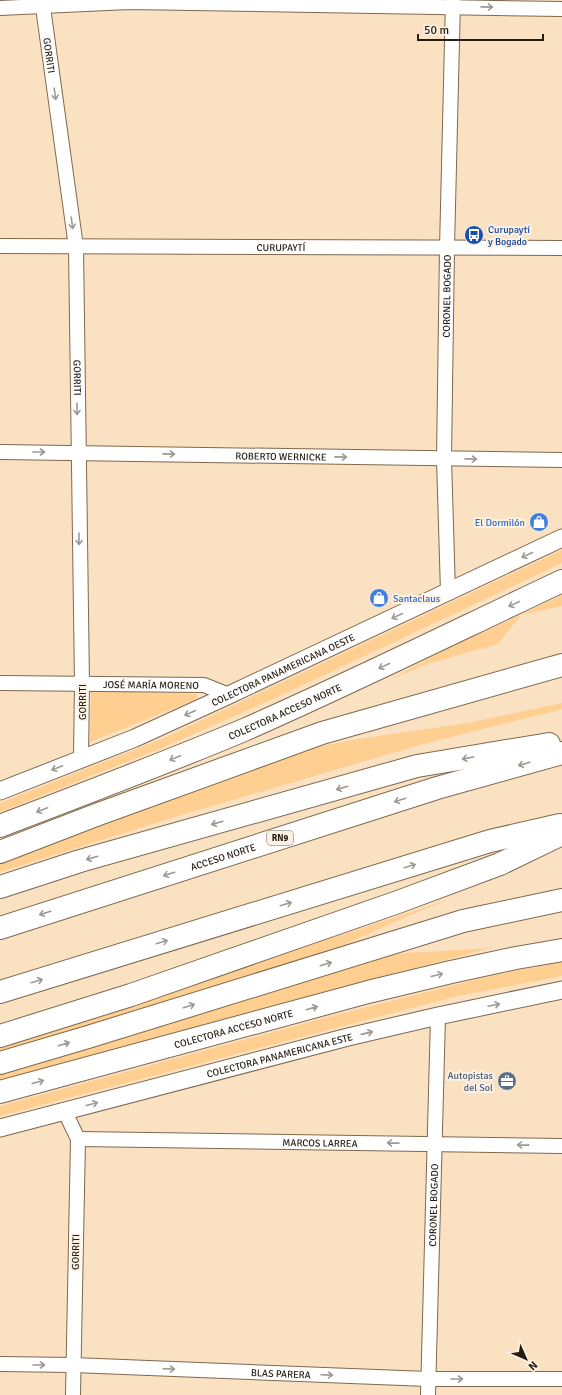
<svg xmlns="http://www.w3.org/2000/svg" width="562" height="1395" viewBox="0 0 562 1395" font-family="Signika,sans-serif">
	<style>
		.green { fill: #fecf91 }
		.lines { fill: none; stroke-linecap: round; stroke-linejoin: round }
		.minor-casing { stroke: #7e694d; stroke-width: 16 }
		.tertiary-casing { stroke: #7e694d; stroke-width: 19 }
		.motorway-casing { stroke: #7e694d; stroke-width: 24 }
		.minor { stroke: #fff; stroke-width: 14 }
		.tertiary { stroke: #fff; stroke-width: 17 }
		.motorway { stroke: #fff; stroke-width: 22 }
		.oneway { stroke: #9d9993 }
		.labels { text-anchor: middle; stroke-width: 4; stroke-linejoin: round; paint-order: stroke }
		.shield { fill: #fbf1e5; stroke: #655c50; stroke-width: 1 }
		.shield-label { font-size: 9px; font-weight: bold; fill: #251c10 }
		.street-label { font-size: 10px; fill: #251c10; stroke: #fbf1e5 }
		.transit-label { font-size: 10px; fill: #164399; stroke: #fbf1e5; text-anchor: start }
		.shop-label { font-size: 10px; fill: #366cbe; stroke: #fbf1e5; text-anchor: end }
		.service-label { font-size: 10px; fill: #4e5e75; stroke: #fbf1e5; text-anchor: end }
	</style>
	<rect width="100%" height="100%" fill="#fae1c2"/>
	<path class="green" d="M562 550V563L271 700 162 748 0 812V803L164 738Z
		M562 595V606L521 615 498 644 427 664 389 680 454 645 521 615Z
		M91 690 196 694 198 696 195 700 90 742Z
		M562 703V709L420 745 188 813 0 872V857L266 760 321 746 358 739 468 723Z
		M450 899 408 916 344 945 0 1054V1048Z
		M491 948 312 995 0 1080V1070L354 961 406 953Z
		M562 962V976L458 996 0 1116V1106L332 1016 485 977Z"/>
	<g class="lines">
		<g class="minor-casing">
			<g id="minor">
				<path id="s1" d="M42 0 76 247 82 684 81 758"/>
				<path d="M0 8 129 2 562 9"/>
				<path id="s2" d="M0 246 562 248"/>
				<path id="s3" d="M0 452 562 460"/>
				<path id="s4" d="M448 592 444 459 447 248 453 0"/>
				<path id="s5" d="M0 683 204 685 229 695"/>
				<path d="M65 1112 78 1139 73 1395"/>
				<path id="s6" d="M78 1139 562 1146"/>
				<path id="s7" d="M0 1364 73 1365 428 1379H562"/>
				<path id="s8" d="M428 1395 438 1016"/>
			</g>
		</g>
		<g class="tertiary-casing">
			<g id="tertiary">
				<path id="s9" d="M0 791 135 738 229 695 562 538"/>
				<path id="s10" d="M0 1128 348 1037 438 1016 562 990"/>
			</g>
		</g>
		<g class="motorway-casing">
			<g id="motorway">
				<path id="s11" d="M0 826C81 795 163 764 244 730 351 683 456 631 562 581"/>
				<path d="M0 852 96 815 322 733 562 665"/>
				<path d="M0 887 80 861 417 766 549 744"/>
				<path id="s12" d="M0 928 437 788 562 753"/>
				<path d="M0 992 490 841 560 825"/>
				<path d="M0 1036 131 995 398 902 500 864 562 834"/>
				<path d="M0 1063 88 1037 463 921 562 900"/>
				<path id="s13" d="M0 1092 368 992 451 972 516 958 562 950"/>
			</g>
		</g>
		<use href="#minor" class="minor"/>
		<use href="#tertiary" class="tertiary"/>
		<use href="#motorway" class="motorway"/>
	</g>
	<defs><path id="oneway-shaft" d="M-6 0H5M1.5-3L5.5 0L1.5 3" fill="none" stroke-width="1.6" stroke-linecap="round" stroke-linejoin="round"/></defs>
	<g class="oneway">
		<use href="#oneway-shaft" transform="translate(487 7) rotate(1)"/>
		<use href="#oneway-shaft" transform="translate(55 94) rotate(82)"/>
		<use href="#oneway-shaft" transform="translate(72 223) rotate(82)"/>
		<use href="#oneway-shaft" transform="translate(77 409) rotate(89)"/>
		<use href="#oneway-shaft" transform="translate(39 452)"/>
		<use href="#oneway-shaft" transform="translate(169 454) rotate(1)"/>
		<use href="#oneway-shaft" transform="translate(341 457) rotate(1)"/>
		<use href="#oneway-shaft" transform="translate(471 459) rotate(1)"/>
		<use href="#oneway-shaft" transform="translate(79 539) rotate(89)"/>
		<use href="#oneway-shaft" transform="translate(527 555) rotate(155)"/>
		<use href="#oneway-shaft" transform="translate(514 604) rotate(155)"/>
		<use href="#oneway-shaft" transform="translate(397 616) rotate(155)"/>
		<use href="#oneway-shaft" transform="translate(384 666) rotate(155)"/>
		<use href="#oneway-shaft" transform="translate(190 713) rotate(156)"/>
		<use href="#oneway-shaft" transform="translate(175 758) rotate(158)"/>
		<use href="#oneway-shaft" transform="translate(468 758) rotate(170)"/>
		<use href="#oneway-shaft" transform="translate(524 764) rotate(164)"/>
		<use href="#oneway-shaft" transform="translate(57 768) rotate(158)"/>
		<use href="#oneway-shaft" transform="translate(342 788) rotate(164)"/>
		<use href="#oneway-shaft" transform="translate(400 800) rotate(162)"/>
		<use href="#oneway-shaft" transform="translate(42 810) rotate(159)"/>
		<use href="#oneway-shaft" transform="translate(217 823) rotate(164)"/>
		<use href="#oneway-shaft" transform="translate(92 858) rotate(164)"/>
		<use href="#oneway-shaft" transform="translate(410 866) rotate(-17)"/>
		<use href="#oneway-shaft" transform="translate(169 874) rotate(162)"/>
		<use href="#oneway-shaft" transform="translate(286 904) rotate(-17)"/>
		<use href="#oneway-shaft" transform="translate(45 913) rotate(162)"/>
		<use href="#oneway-shaft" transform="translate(162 942) rotate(-17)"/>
		<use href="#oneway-shaft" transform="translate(326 964) rotate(-17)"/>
		<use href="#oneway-shaft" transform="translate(437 975) rotate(-14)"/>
		<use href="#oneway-shaft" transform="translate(37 981) rotate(-17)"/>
		<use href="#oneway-shaft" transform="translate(494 1005) rotate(-12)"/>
		<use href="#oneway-shaft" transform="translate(189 1006) rotate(-17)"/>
		<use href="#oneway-shaft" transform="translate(312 1008) rotate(-16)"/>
		<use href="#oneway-shaft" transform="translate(367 1033) rotate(-13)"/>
		<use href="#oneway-shaft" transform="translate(64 1044) rotate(-16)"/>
		<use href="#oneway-shaft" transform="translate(38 1082) rotate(-15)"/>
		<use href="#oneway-shaft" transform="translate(92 1104) rotate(-15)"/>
		<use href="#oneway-shaft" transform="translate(393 1143) rotate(-179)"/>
		<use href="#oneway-shaft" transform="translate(523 1145) rotate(-179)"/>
		<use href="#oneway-shaft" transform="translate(39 1365)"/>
		<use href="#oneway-shaft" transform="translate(169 1369) rotate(2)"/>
		<use href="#oneway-shaft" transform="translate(327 1375) rotate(2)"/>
		<use href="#oneway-shaft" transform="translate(457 1379)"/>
	</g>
	<defs>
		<g id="bus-disc" transform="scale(1)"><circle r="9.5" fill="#1a4fb4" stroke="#fbf1e5"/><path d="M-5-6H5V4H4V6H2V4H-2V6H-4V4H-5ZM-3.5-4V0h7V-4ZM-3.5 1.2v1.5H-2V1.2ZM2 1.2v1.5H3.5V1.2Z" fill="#fff"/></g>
		<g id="shop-disc" transform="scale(1)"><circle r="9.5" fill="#3f7fe0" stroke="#fbf1e5"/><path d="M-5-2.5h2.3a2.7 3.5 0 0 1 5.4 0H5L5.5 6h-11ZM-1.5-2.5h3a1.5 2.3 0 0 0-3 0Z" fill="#fff"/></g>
		<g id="office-disc" transform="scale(1)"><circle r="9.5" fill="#5c6f8a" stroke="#fbf1e5"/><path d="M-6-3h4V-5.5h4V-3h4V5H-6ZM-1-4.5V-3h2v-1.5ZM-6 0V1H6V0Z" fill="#fff"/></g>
	</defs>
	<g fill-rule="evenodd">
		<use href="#bus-disc" x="474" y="235"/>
		<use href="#shop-disc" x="539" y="522"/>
		<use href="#shop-disc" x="379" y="598"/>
		<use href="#office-disc" x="507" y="1081"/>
	</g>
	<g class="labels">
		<rect class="shield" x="267" y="831" width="26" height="14" rx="3"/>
		<g class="shield-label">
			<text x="280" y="841">RN9</text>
		</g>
		<g class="street-label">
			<text dy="4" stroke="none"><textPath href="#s1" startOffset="56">GORRITI</textPath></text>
			<text dy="4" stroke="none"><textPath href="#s2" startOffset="281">CURUPAYTÍ</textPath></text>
			<text dy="4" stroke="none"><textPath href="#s4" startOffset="296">CORONEL BOGADO</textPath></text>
			<text dy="4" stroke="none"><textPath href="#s1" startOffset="380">GORRITI</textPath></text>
			<text dy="4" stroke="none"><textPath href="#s3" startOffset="281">ROBERTO WERNICKE</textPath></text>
			<text dy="4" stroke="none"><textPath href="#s9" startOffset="308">COLECTORA PANAMERICANA OESTE</textPath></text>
			<text dy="4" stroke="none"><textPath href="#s5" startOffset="151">JOSÉ MARÍA MORENO</textPath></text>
			<text transform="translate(82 702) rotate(-90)" y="4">GORRITI</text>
			<text dy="4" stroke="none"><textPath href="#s11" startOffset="307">COLECTORA ACCESO NORTE</textPath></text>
			<text dy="4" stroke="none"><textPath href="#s12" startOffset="234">ACCESO NORTE</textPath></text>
			<text dy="4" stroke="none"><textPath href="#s13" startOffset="242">COLECTORA ACCESO NORTE</textPath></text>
			<text dy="4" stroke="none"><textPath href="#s10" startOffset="289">COLECTORA PANAMERICANA ESTE</textPath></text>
			<text dy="4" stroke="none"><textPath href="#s6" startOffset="242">MARCOS LARREA</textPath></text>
			<text dy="4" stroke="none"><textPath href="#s8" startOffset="190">CORONEL BOGADO</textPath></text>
			<text transform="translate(75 1252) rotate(-89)" y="4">GORRITI</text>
			<text dy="4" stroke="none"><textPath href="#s7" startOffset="281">BLAS PARERA</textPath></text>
		</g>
		<g class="transit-label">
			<text x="488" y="233">Curupaytí<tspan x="488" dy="12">y Bogado</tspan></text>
		</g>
		<g class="shop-label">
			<text x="525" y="526">El Dormilón</text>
			<text x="393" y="602" text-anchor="start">Santaclaus</text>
		</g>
		<g class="service-label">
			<text x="493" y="1079">Autopistas<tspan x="493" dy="12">del Sol</tspan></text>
		</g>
	</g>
	<g transform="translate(526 1359) rotate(135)" stroke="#fbf1e5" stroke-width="3" paint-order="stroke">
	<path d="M0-3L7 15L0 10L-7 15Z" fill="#251c10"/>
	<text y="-6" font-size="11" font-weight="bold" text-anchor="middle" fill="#251c10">N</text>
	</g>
	<path d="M418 34v6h125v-6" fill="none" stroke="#251c10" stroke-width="2"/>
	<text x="424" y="34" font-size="12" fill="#251c10" stroke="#fbf1e5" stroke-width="3" paint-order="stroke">50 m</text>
</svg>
